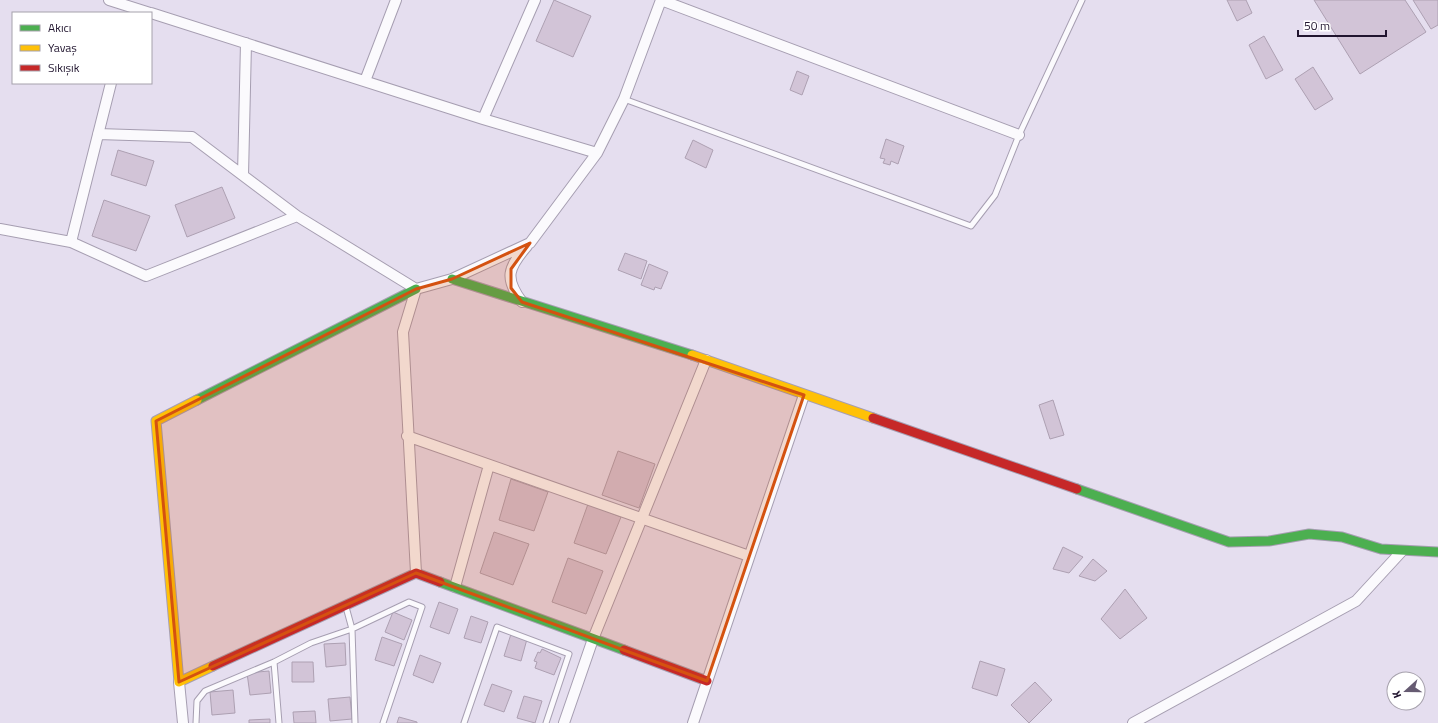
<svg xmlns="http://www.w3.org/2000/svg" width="1438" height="723" viewBox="0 0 1438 723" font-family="'Titillium Web',sans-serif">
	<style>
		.building { fill: #d2c4d7; stroke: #ada0b2 }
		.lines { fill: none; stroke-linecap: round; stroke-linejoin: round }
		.lane-casing { stroke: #a69eb1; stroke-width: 7 }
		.street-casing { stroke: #a69eb1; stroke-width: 12 }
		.fast-casing { stroke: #a69eb1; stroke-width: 11 }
		.slow-casing { stroke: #a69eb1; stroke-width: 11 }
		.jam-casing { stroke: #a69eb1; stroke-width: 11 }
		.lane { stroke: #fbfafd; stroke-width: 5 }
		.street { stroke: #fbfafd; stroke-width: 10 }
		.fast { stroke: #4caf50; stroke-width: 9 }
		.slow { stroke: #ffc107; stroke-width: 9 }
		.jam { stroke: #c62828; stroke-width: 9 }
		.marked { fill: #d45210; fill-opacity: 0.2; stroke: #d45210; stroke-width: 3; stroke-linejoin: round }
	</style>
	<rect width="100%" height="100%" fill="#e5deef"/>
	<path class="building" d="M554 0 591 16 573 57 536 41Z
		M1227 0H1246L1252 13 1237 21Z
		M1314 0H1405L1426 32 1360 74Z
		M1413 0H1438V25L1431 29Z
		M1264 36 1283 70 1266 79 1249 45Z
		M1313 67 1333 99 1315 110 1295 79Z
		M797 71 809 76 802 95 790 90Z
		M886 139 904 146 898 164 891 161 890 165 883 163 885 159 880 158Z
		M693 140 713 150 706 168 685 158Z
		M118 150 154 161 146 186 111 175Z
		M222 187 235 218 187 237 175 205Z
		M104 200 150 216 136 251 92 236Z
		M625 253 647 261 641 279 618 270Z
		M649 264 668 272 661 289 655 287 654 290 641 285Z
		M1053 400 1064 435 1050 439 1039 405Z
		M618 451 655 464 639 508 602 495Z
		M511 479 548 492 534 531 499 520Z
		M588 504 621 517 606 554 574 543Z
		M494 532 529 544 513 585 480 573Z
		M1063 547 1083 557 1069 573 1053 569Z
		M568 558 603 571 586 614 552 602Z
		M1093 559 1107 571 1095 581 1079 576Z
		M1125 589 1147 618 1120 639 1101 619Z
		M439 602 458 609 449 634 430 627Z
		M393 612 412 620 404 640 385 632Z
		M471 616 488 622 481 643 464 638Z
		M511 634 527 639 521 661 504 656Z
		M382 637 402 644 394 666 375 660Z
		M345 643 346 665 326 667 324 644Z
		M542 649 561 658 554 675 535 668 537 662 534 661 538 652 540 653Z
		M420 655 441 663 433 683 413 675Z
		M980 661 1005 669 997 696 972 688Z
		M292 662H313L314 682H292Z
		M269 671 271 693 250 695 247 673Z
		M1035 682 1052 700 1029 723 1011 705Z
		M492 684 512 691 504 712 484 705Z
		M233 690 235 713 212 715 210 692Z
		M524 696 542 701 535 723 517 718Z
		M350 697 352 719 330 721 328 699Z
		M315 711 316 723H294L293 712Z
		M399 717 417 722V723H397Z
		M270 719V723H249V720Z"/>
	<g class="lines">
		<g class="lane-casing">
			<path id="lane" d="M624 99 971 226 995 195 1019 135 1082 0
				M346 607 352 629 355 723
				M274 662 279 723
				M196 723 197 701 205 691 274 662 311 643 352 629 409 602 422 607 383 723
				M464 723 497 627 569 654 546 723"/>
		</g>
		<g class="street-casing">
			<path id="street" d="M109 0 150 13
				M661 0 1019 135
				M151 13 483 119 597 153
				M365 81 396 0
				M483 119 535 0
				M98 134 192 137 297 216 416 289 452 279 530 243 597 153 624 99 661 0
				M243 175 246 43
				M0 229 71 242 146 276 297 216
				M71 242 111 83
				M522 302C504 278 508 268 527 246
				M407 436 749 556
				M416 573 403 332 416 289
				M455 587 489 465
				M179 682 183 723
				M564 723 593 639 706 360
				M693 723 804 395
				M1133 723 1356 601 1402 551"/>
		</g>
		<g class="fast-casing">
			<path id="fast" d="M452 279 692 355
				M197 400 416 289
				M1077 489 1229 542 1269 541 1309 534 1342 537 1381 549 1438 552
				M440 582 624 650"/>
		</g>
		<g class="slow-casing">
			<path id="slow" d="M692 355 873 418
				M197 400 156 421 179 682 213 666"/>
		</g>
		<g class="jam-casing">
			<path id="jam" d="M873 418 1077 489
				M624 650 707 681
				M213 666 416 573 440 582"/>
		</g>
		<use href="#lane" class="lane"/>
		<use href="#street" class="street"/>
		<use href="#fast" class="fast"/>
		<use href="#slow" class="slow"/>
		<use href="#jam" class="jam"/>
	</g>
	<path class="marked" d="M530 243 511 269V288L522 302 804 395 707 681 416 573 179 682 156 421 416 289 452 279Z"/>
	<rect x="12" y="12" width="140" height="72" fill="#ffffff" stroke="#a6a1ac"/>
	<rect x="20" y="25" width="20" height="6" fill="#4caf50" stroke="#a6a1ac"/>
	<text x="48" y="32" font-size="12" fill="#21152f">Akıcı</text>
	<rect x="20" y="45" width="20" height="6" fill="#ffc107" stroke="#a6a1ac"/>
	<text x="48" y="52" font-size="12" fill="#21152f">Yavaş</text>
	<rect x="20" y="65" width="20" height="6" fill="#c62828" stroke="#a6a1ac"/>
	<text x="48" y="72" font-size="12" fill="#21152f">Sıkışık</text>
	<g transform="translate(1406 691) rotate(249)"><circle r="19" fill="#ffffff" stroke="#a6a1ac"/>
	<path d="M0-3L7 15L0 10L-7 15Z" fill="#665b72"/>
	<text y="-6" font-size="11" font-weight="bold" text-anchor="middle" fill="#21152f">K</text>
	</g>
	<path d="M1298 30v6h88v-6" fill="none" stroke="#21152f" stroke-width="2"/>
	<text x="1304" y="30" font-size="12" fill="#21152f" stroke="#ffffff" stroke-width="3" paint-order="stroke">50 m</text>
</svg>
